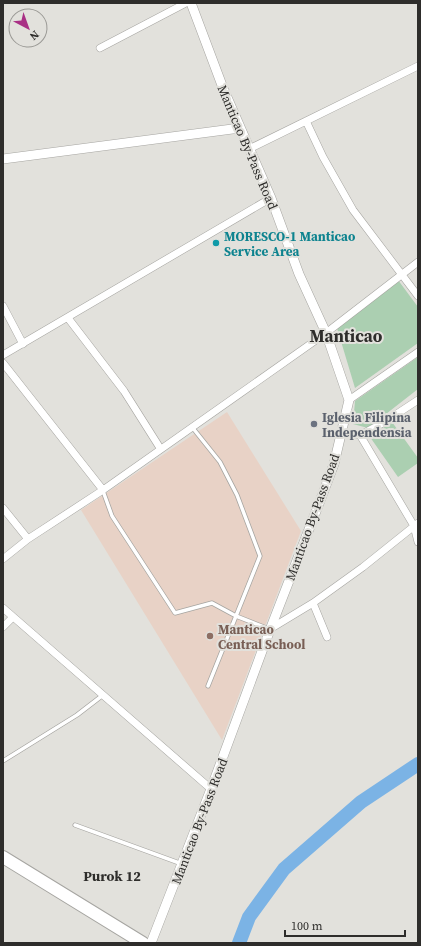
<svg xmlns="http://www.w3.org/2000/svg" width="421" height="946" viewBox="0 0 421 946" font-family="'Source Serif 4',serif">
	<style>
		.education { fill: #e8d2c6 }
		.green { fill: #abcfb1 }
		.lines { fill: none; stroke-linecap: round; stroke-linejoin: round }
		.river { stroke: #7bb3e5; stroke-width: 14 }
		.service-casing { stroke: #a6a5a1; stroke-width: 5 }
		.minor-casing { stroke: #a6a5a1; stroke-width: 8 }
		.tertiary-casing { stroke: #a6a5a1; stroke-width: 10 }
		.trunk-casing { stroke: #a6a5a1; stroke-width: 14 }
		.service { stroke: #fff; stroke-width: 3.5 }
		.minor { stroke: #fff; stroke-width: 7 }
		.tertiary { stroke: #fff; stroke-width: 9 }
		.trunk { stroke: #fff; stroke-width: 12 }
		.culture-dot { fill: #0f9aa8; stroke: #e2e1dc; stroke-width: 1.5 }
		.worship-dot { fill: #6b7280; stroke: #e2e1dc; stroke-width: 1.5 }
		.education-dot { fill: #8d6e63; stroke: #e2e1dc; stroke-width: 1.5 }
		.labels { text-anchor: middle; stroke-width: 4; stroke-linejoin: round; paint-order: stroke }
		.street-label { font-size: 13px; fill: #2e2d2b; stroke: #e2e1dc }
		.culture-label { font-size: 13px; font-weight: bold; fill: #0d838f; stroke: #e2e1dc; text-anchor: start }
		.worship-label { font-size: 13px; font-weight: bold; fill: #5b616d; stroke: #e2e1dc; text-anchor: start }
		.education-label { font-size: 13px; font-weight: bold; fill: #785e54; stroke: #e2e1dc; text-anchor: start }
		.neighbourhood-label { font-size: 14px; font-weight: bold; fill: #2e2d2b; stroke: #e2e1dc }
		.district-label { font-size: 17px; font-weight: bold; fill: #2e2d2b; stroke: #e2e1dc }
	</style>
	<rect width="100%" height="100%" fill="#e2e1dc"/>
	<path class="education" d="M227 412 301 531 222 740 81 510Z"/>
	<path class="green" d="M398 280 418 307V343L355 388 337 328Z
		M418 357V389L368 428 353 424 355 401Z
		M392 422 418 458V463L398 477 370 437Z"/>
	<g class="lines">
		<path class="river" d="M239 943 249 917 284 869 361 802 418 764"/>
		<g class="service-casing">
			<path id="service" d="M192 427 220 462 237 495 260 556 208 686
				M103 491 112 516 175 613 212 603 236 616 269 629
				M3 761 77 715 103 695
				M75 825 182 864"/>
		</g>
		<g class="minor-casing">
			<path id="minor" d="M100 48 186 3
				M306 121 323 157 353 210 418 296
				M249 149 418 66
				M3 306 23 344
				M68 318 124 391 160 448
				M3 355 271 198
				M3 363 103 490
				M349 400 418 352
				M342 433 360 435 414 526 418 542
				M360 435 383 423 418 400
				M3 508 28 539
				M3 559 28 539 103 490 326 333 418 262
				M313 603 327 637
				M3 608 211 789
				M3 627 13 617
				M270 629 313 603 363 567 418 523"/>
		</g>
		<g class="tertiary-casing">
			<path id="tertiary" d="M3 159 240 128
				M151 943 211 789 268 635 320 501 334 464 349 400 326 333 299 274 271 198 223 88 191 3"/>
		</g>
		<g class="trunk-casing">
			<path id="trunk" d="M3 857 143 943"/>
		</g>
		<use href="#service" class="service"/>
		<use href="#minor" class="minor"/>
		<use href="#tertiary" class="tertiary"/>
		<use href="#trunk" class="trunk"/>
	</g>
	<circle class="culture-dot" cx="216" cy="243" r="4"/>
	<circle class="worship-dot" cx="314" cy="424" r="4"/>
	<circle class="education-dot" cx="210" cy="636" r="4"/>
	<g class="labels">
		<g class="street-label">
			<text transform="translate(248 147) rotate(67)" y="5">Manticao By-Pass Road</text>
			<text transform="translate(312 517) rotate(-70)" y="5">Manticao By-Pass Road</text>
			<text transform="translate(199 821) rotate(-69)" y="5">Manticao By-Pass Road</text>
		</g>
		<g class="culture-label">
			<text x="224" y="241">MORESCO-1 Manticao<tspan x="224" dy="15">Service Area</tspan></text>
		</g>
		<g class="worship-label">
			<text x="322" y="422">Iglesia Filipina<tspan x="322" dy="15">Independensia</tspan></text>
		</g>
		<g class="education-label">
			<text x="218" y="634">Manticao<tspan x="218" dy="15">Central School</tspan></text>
		</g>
		<g class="neighbourhood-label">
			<text x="112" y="881">Purok 12</text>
		</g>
		<g class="district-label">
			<text x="346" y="342">Manticao</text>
		</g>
	</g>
	<rect width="421" height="946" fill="none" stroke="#2e2d2b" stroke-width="8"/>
	<g transform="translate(28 28) rotate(139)"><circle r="19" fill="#e2e1dc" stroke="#9a9995"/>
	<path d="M0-3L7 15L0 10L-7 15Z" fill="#a93085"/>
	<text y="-6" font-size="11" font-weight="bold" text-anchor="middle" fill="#2e2d2b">N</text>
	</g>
	<path d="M285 930v6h120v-6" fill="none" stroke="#2e2d2b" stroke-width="2"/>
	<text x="291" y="930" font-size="12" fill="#2e2d2b" stroke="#e2e1dc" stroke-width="3" paint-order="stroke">100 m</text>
</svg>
